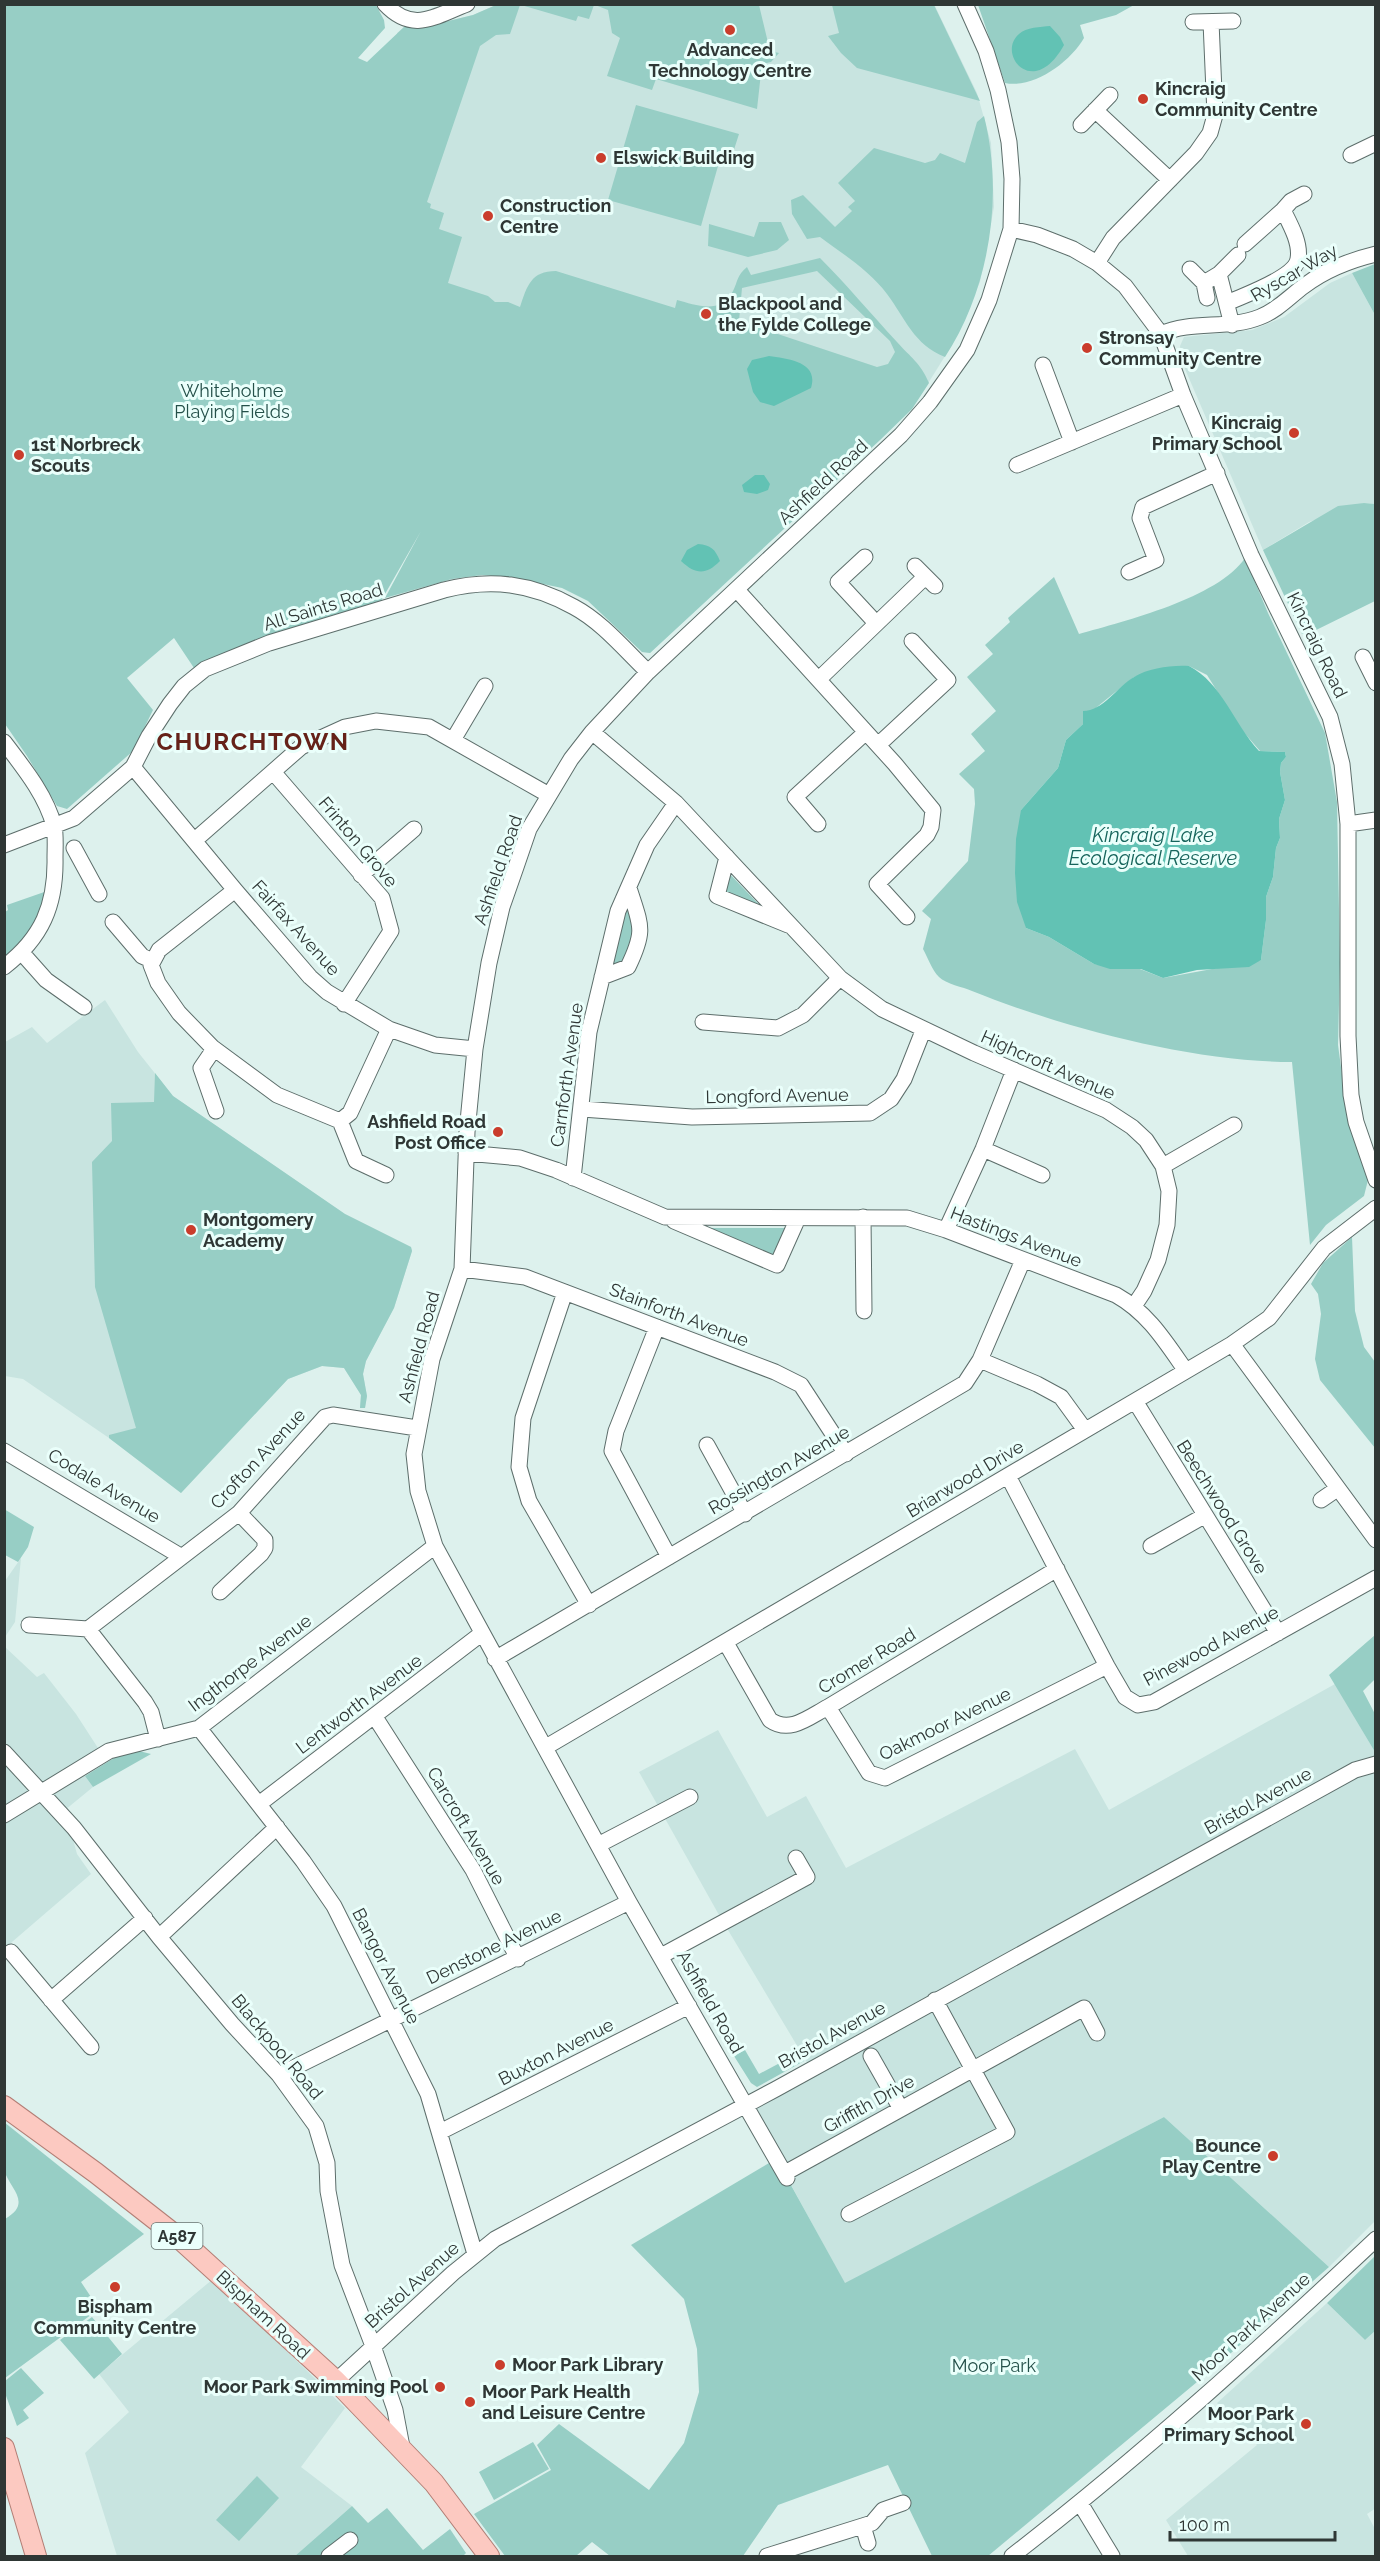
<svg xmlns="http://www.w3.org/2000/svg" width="1380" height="2561" viewBox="0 0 1380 2561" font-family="Raleway,sans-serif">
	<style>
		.built { fill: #c8e4e0 }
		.green { fill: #97cec5; fill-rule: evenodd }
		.water { fill: #62c2b4 }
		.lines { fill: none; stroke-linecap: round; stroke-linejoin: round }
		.minor-casing { stroke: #5d6e6b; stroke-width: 17 }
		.major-casing { stroke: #b37e75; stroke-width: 22 }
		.minor { stroke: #fff; stroke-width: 15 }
		.major { stroke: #fcc9c1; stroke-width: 20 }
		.poi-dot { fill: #ca3d2c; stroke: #eafffb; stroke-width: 2 }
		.labels { text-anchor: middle; stroke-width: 6; stroke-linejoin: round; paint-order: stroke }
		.shield { fill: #eafffb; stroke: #677370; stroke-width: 1.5 }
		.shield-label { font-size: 16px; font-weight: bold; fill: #2f3735 }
		.poi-label { font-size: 18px; font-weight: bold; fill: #2f3735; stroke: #eafffb; text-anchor: start }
		.street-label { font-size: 18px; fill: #2f3735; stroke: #eafffb }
		.park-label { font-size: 18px; fill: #245049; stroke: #eafffb }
		.water-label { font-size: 20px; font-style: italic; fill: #17655c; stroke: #eafffb }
		.district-label { font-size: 24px; font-weight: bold; letter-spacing: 1.5px; fill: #662219; stroke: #eafffb }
	</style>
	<rect width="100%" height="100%" fill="#ddf1ed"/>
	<path class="built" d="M934 4 977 93 991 143 994 207 980 282 952 345 912 409 880 440 650 653 642 652 420 275 397 33 404 27 432 25 473 15 496 5Z
		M1352 273 1375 315V504L1364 503 1309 522 1263 550 1182 362 1180 346 1184 337 1252 330 1284 317 1330 283Z
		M105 1000 138 1052 173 1096 345 1214 411 1247 412 1251 394 1308 366 1361 363 1374 367 1396 365 1408H360L361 1395 344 1368 322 1366 288 1379 181 1493 109 1438 23 1379 5 1376V1042L32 1027 47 1043Z
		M21 1558 15 1622 5 1637V1581Z
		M4 1646 37 1677 44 1673 76 1714 98 1748 76 1763 93 1787 65 1810 77 1854 91 1874 5 1948Z
		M1335 1684 1375 1752V2221L1329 2267 1164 2117 845 2284 747 2104 811 2069 719 1915 639 1772 718 1730 767 1817 806 1796 846 1868 1075 1749 1109 1810Z
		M213 2279 345 2408 301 2467 352 2506 295 2556H117L85 2453 129 2412 99 2374Z
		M1327 2303 1365 2340 1375 2331 1376 2508 1367 2514 1375 2529V2556H1188L1166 2520 1257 2445 1217 2403Z"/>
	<path class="green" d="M4 5H376L384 20 385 28 358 58 367 62 404 27 432 25 473 15 496 5H520L510 34 496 35 480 46 427 202 431 204 430 208 444 213 439 229 462 237 448 283 488 296 495 302H508L520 307C527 286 531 271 556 271L675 308 677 300C696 305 721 315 733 291 738 281 737 275 747 267L751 275 820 258C847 285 871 314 897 342 911 358 920 362 929 383L912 409 880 440 650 653 642 652 588 601 562 588 510 577 482 575 452 579 385 598 421 531 381 601 256 642 194 668 174 638 127 678 153 710 133 751 67 809 57 806 27 756 5 724ZM817 271 890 341 895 352 888 364 877 367 739 321 742 288Z
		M521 5 594 4V5L589 19 578 16 576 21Z
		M595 5H759L770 51 779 53 771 62 762 64 757 109 656 79 652 90 607 76 620 38 612 33 608 10Z
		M832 5H934L980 101 857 68 841 53 828 36 839 33Z
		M978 5H1134L1116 15 1080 25 1084 38C1070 62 1034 89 1005 83Z
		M636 105 739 134 730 162 720 159 701 226 608 200Z
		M984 116C1004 195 990 288 945 357 914 345 905 318 887 294 870 271 843 254 820 237L807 239 792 214 791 200 803 195 835 227 852 211 848 207 855 201 838 183 874 148 925 163 935 160 940 153 965 163 977 122Z
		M759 222H781L789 240 777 250 748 257 708 246 709 224 754 237Z
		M1375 264V315L1352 273Z
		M1364 503 1375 504V601L1308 634H1302L1263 550 1338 506Z
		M1245 558 1268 613 1325 733 1337 802 1340 963 1338 1045 1348 1119 1368 1180 1364 1196 1326 1225 1310 1245 1292 1062C1193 1062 1064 1028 972 991 963 987 946 984 939 977 932 970 928 958 923 949L931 919 922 911 968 861 975 804 974 789 959 774 985 751 971 734 996 711 967 677 993 654 985 645 1010 622 1008 618 1054 577 1079 634C1125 621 1218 598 1245 558ZM1189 666 1207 675 1241 729 1260 751 1285 752 1286 757 1281 763 1280 772 1285 800 1279 819 1280 838 1276 848 1273 877 1266 897V920L1261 960 1163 978 1140 969 1094 964 1049 937 1026 928 1021 810 1058 768 1066 740 1083 724 1092 711 1134 677Z
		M724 868 773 919 717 896Z
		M50 890 32 930 5 957V912L8 910 7 905Z
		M631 896 637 947 610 974 611 962Z
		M155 1073 173 1096 345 1214 411 1247 412 1251 394 1308 366 1361 363 1374 367 1396 365 1408H360L361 1395 344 1368 322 1366 288 1379 181 1493 109 1438V1435L136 1428 95 1287 92 1162 112 1141 111 1103 154 1102Z
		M700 1228H793L777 1265Z
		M1352 1237 1355 1311 1364 1347 1375 1362V1448L1320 1380 1315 1359 1321 1314 1318 1294 1311 1284 1323 1263Z
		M4 1509 34 1527 28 1547 18 1562 5 1555Z
		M1375 1635V1679L1363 1691 1375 1714V1752L1329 1675Z
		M135 1750 151 1754 93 1787 85 1776 114 1758Z
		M798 2049 804 2061 757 2087 751 2083 734 2056 745 2050 759 2074 791 2057 790 2054Z
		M1164 2117 1329 2267 1215 2367 988 2556H932L888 2465 778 2505 743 2556H610L592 2542 576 2556H505L474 2514 551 2470 537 2445 559 2424 649 2490 684 2443 699 2392 697 2349 684 2299 631 2245 769 2163 780 2181 787 2178 845 2283Z
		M4 2122 144 2234 81 2282 99 2309 5 2378V2219C33 2203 10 2189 4 2170 1 2159 4 2135 4 2122Z
		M1375 2256V2331L1365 2340 1327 2303Z
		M92 2317 122 2354 94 2379 60 2340Z
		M21 2368 44 2393 23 2410 29 2418 17 2426 5 2393V2381Z
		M533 2442 549 2469 494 2500 479 2472Z
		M257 2476 279 2498 239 2541 216 2520Z
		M352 2506 368 2523 387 2508 423 2550 450 2529 466 2553 463 2556H295Z"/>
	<path class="water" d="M1050 26 1060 37 1064 45C1033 101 996 53 1019 34 1026 27 1041 27 1050 26Z
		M769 356C789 359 819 362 811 388L774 406 760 402 753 392 747 369 752 360Z
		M755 475H764L770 484 768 490 757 494 744 492 742 485Z
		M698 544C711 545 715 549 720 561 706 575 696 575 681 561L687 550Z
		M1189 666C1222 683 1234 724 1259 751L1285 752 1286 757 1281 763 1280 772 1285 800 1279 819 1280 838 1276 848 1273 877 1266 897V920L1261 960 1249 967 1197 970 1163 978 1141 969H1110L1094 964 1049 937 1026 928 1017 902 1015 873 1016 839 1021 810 1058 768 1066 740 1083 724V711C1103 711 1117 687 1134 677 1149 668 1171 665 1189 666Z"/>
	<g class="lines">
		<g class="minor-casing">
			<path id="minor" d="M385 4C413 34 435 16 467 4
				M1193 22 1233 21
				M1095 110 1170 180
				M1081 125 1110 95
				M1351 155 1376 143
				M1283 210 1291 201 1304 194
				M1011 229 1037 235 1073 249 1097 263 1125 286 1161 334 1183 395 1251 555 1330 717 1342 764 1348 824V1036L1351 1095 1356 1122 1376 1180
				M1097 263 1113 238 1196 153 1210 133 1215 115 1211 22
				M1190 269 1204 283 1219 274 1238 255
				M1219 274 1232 325
				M1204 283 1207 298
				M1227 303C1244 295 1295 278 1298 259 1301 243 1290 224 1283 210L1245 244
				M1161 334C1192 320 1228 330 1260 317 1278 310 1289 297 1304 286 1325 270 1351 260 1376 254
				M1043 365 1072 442
				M1017 465 1183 395
				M865 557 838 582 876 623
				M915 566 935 586
				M1129 572 1156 560 1140 518 1143 507 1217 473
				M737 590 895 764 933 810 931 827 927 835 877 884 907 917
				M1363 657 1376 683
				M819 679 925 577
				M592 732 676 803 840 978 882 1009 974 1053 1106 1110 1132 1127 1146 1140 1163 1166 1169 1191 1167 1225 1158 1260 1144 1291 1134 1306
				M453 740 485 686
				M4 742C23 767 46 795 54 826 56 836 55 848 55 858 56 905 42 938 4 967
				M878 745 948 680 912 641
				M133 767 235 890 310 977 327 992 389 1029 435 1045 475 1049
				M274 773 382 898 391 931 344 1004
				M818 824 795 797 866 732
				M1348 824 1376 820
				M195 840 301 747 345 727 376 721 429 727 549 795
				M4 845 74 818 133 767 149 736 170 704 184 686 205 669 269 643 444 590C491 578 531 583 574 607 602 622 625 650 648 672
				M74 848 99 894
				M727 857 717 896 788 925
				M361 875 414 829
				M235 890 159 950 151 965 158 983 179 1013 212 1047 277 1095 340 1121 350 1113 389 1029
				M113 922 142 956 153 961
				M22 953 46 980 84 1007
				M602 977 628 967C646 930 641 926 629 888
				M703 1022 778 1028 803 1015 840 978
				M214 1049 201 1068 216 1111
				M582 1109 692 1117 870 1113 891 1099 904 1079 923 1031
				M340 1121 356 1161 386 1175
				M983 1149 1042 1175
				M466 1153 520 1158 556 1170 665 1217 907 1218 946 1230 1116 1295C1148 1313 1165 1341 1186 1371
				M1163 1166 1234 1125
				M573 1178 589 1032 618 911 647 845 676 803
				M863 1217 864 1311
				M674 1221 777 1265 798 1218
				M946 1230 983 1149 1014 1070
				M462 1269 525 1277 775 1372 801 1385 846 1454
				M565 1292 523 1418 519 1467 529 1501 589 1605
				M657 1327 616 1431 612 1451 669 1557
				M1232 1344 1376 1540
				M980 1360 1037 1384 1061 1397 1085 1430
				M1135 1401 1278 1633
				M707 1445 745 1514
				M4 1451 182 1557
				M1008 1476 1107 1666 1125 1697 1138 1705 1154 1702 1376 1578
				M1321 1500 1337 1489
				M1151 1546 1204 1516
				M220 1592 261 1554 265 1548V1540L239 1513
				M29 1625 88 1629
				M726 1643 770 1720C790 1734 809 1717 828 1707L1057 1569
				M495 1659 965 1383 980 1360 1023 1260
				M828 1707 869 1773 885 1778 1107 1666
				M375 1717 473 1870 518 1959
				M199 1728 303 1861 334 1906 428 2094 475 2254
				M158 1739 151 1712 145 1702 88 1629 239 1513 325 1417 333 1415 417 1428
				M546 1747 1232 1344 1269 1318 1324 1248 1376 1208
				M4 1752 74 1828 159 1937 232 2024 279 2075 316 2126 327 2163 328 2191 342 2265 373 2346 395 2410 402 2447
				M259 1804 481 1634
				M4 1815 109 1751 199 1728 435 1546
				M598 1845 690 1797
				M159 1937 277 1827
				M11 1952 91 2047
				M661 1956 807 1877 796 1858
				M51 2000 145 1918
				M871 2056 901 2109
				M279 2075 629 1902
				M440 2132 689 2006
				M785 2173 1084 2008 1097 2033
				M787 2178 629 1902 435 1546 418 1491 414 1454 432 1359 462 1269 467 1132 475 1049 489 963 502 907 516 867 529 829 571 759 592 732 648 672 901 435 930 402 967 350 989 300 1011 229 1012 179 1009 142 998 90 986 51 965 4
				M849 2214 1007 2132 935 2000
				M336 2381 453 2273 495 2239 776 2089 1355 1770 1376 1764
				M1080 2503 1112 2556
				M863 2526 868 2543
				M329 2556 350 2540
				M767 2556 872 2523 883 2510 903 2503
				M1012 2556C1139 2458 1259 2349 1376 2239"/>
		</g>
		<g class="major-casing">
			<path id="major" d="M4 2106 96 2173 179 2238 336 2381 434 2483 489 2556
				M4 2448 36 2556"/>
		</g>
		<use href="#minor" class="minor"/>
		<use href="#major" class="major"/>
	</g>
	<g class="poi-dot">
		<circle cx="730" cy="30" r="6"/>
		<circle cx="1143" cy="99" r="6"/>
		<circle cx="601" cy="158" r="6"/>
		<circle cx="488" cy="216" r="6"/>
		<circle cx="706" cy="314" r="6"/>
		<circle cx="1087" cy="348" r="6"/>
		<circle cx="1294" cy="433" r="6"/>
		<circle cx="19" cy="455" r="6"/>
		<circle cx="498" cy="1132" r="6"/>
		<circle cx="191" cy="1230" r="6"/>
		<circle cx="1273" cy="2156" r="6"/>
		<circle cx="115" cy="2287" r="6"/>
		<circle cx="500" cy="2365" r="6"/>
		<circle cx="440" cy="2387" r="6"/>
		<circle cx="470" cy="2402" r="6"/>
		<circle cx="1306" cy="2424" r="6"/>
	</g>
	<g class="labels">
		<rect class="shield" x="151.5" y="2223" width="51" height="26" rx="4.5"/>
		<g class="shield-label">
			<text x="177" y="2242">A587</text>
		</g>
		<g class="poi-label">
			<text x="730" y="56" text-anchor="middle">Advanced<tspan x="730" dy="21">Technology Centre</tspan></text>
			<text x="1155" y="95">Kincraig<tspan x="1155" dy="21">Community Centre</tspan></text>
			<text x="613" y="164">Elswick Building</text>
			<text x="500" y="212">Construction<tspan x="500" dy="21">Centre</tspan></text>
			<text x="718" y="310">Blackpool and<tspan x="718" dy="21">the Fylde College</tspan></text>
			<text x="1099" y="344">Stronsay<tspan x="1099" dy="21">Community Centre</tspan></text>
			<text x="1282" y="429" text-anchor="end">Kincraig<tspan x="1282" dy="21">Primary School</tspan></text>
			<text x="31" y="451">1st Norbreck<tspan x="31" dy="21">Scouts</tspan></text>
			<text x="486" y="1128" text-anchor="end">Ashfield Road<tspan x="486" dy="21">Post Office</tspan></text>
			<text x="203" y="1226">Montgomery<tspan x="203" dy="21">Academy</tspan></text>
			<text x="1261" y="2152" text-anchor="end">Bounce<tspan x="1261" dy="21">Play Centre</tspan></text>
			<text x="115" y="2313" text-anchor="middle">Bispham<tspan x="115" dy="21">Community Centre</tspan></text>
			<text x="512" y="2371">Moor Park Library</text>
			<text x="428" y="2393" text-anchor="end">Moor Park Swimming Pool</text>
			<text x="482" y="2398">Moor Park Health<tspan x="482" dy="21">and Leisure Centre</tspan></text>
			<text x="1294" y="2420" text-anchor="end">Moor Park<tspan x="1294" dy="21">Primary School</tspan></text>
		</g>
		<g class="street-label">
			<text transform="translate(1294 273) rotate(-30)" y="6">Ryscar Way</text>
			<text transform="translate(823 482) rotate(-43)" y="6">Ashfield Road</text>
			<text transform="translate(323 607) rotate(-17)" y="6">All Saints Road</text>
			<text transform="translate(1317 645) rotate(64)" y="6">Kincraig Road</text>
			<text transform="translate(358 842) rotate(50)" y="6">Frinton Grove</text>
			<text transform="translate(498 870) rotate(-71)" y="6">Ashfield Road</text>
			<text transform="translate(296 928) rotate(48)" y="6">Fairfax Avenue</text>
			<text transform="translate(1048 1065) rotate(24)" y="6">Highcroft Avenue</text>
			<text transform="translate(567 1075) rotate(-82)" y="6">Carnforth Avenue</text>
			<text transform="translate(777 1096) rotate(-1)" y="6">Longford Avenue</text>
			<text transform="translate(1016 1237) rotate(21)" y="6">Hastings Avenue</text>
			<text transform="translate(679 1315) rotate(21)" y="6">Stainforth Avenue</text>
			<text transform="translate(419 1347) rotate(-75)" y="6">Ashfield Road</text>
			<text transform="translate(258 1459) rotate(-47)" y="6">Crofton Avenue</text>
			<text transform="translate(779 1470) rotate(-30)" y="6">Rossington Avenue</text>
			<text transform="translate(965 1479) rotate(-31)" y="6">Briarwood Drive</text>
			<text transform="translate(104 1486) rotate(31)" y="6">Codale Avenue</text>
			<text transform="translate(1222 1507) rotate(58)" y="6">Beechwood Grove</text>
			<text transform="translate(1211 1646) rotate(-28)" y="6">Pinewood Avenue</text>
			<text transform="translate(867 1661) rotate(-31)" y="6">Cromer Road</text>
			<text transform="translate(250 1663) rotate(-37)" y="6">Ingthorpe Avenue</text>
			<text transform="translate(359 1704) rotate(-37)" y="6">Lentworth Avenue</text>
			<text transform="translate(945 1724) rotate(-26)" y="6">Oakmoor Avenue</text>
			<text transform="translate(1258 1801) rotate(-29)" y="6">Bristol Avenue</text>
			<text transform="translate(466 1826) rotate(59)" y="6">Carcroft Avenue</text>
			<text transform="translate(494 1947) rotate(-26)" y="6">Denstone Avenue</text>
			<text transform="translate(386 1966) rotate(63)" y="6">Bangor Avenue</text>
			<text transform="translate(710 2002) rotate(60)" y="6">Ashfield Road</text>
			<text transform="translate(832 2035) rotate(-29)" y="6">Bristol Avenue</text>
			<text transform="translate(277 2047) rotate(50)" y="6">Blackpool Road</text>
			<text transform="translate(556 2052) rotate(-27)" y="6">Buxton Avenue</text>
			<text transform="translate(869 2104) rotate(-29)" y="6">Griffith Drive</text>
			<text transform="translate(412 2285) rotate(-42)" y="6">Bristol Avenue</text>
			<text transform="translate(263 2315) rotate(43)" y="6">Bispham Road</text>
			<text transform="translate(1251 2327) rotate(-42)" y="6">Moor Park Avenue</text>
		</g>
		<g class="park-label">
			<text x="232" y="397">Whiteholme<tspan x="232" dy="21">Playing Fields</tspan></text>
			<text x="994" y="2372">Moor Park</text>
		</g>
		<g class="water-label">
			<text x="1153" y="842">Kincraig Lake<tspan x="1153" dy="23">Ecological Reserve</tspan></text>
		</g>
		<g class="district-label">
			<text x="253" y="750">CHURCHTOWN</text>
		</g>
	</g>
	<rect width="1380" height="2561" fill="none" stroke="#2f3735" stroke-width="12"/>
	<path d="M1170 2531v9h165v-9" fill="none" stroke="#2f3735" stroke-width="3"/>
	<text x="1179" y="2531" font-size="18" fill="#2f3735" stroke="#eafffb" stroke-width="4.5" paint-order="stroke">100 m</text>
</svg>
